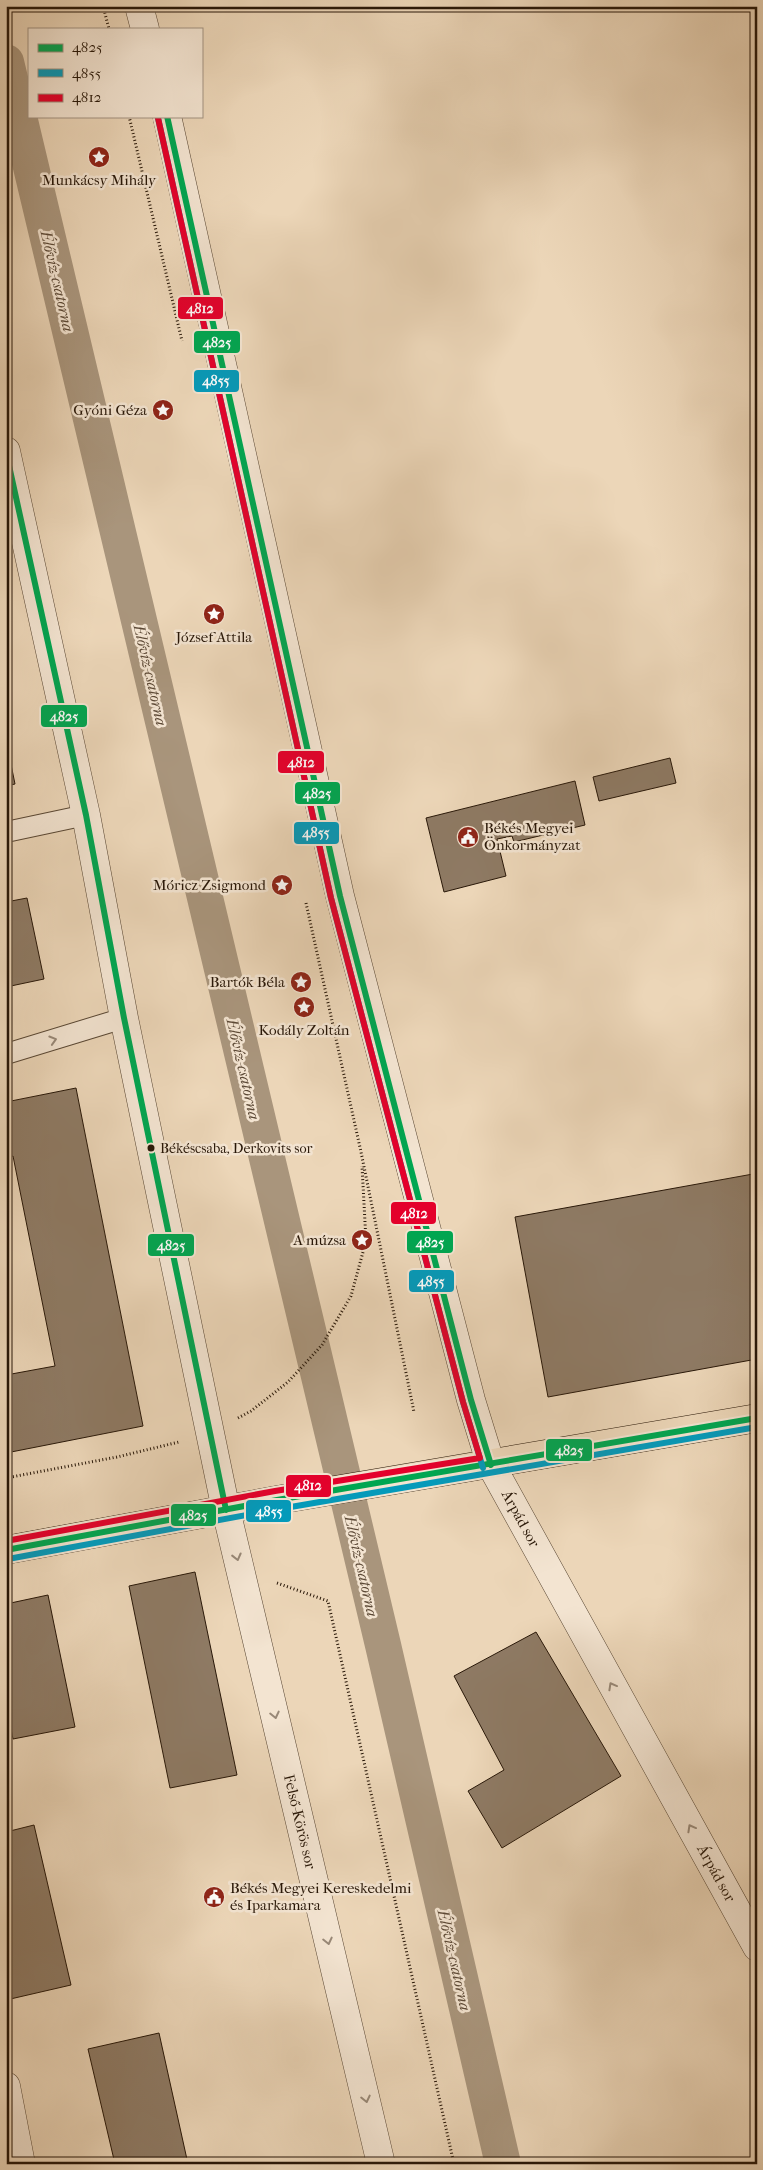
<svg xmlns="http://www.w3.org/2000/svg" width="763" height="2170" viewBox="0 0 763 2170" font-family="'IM FELL French Canon',serif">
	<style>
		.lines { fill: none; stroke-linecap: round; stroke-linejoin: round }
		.canal { stroke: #a9957c; stroke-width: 36 }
		.building { fill: #8e7a64; stroke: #281708 }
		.lane-casing { stroke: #594734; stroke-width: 22 }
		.street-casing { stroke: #594734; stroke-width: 29 }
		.primary-casing { stroke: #281708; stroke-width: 29 }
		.path { stroke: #281708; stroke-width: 3; stroke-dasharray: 1 2.5; stroke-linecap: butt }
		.lane { stroke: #f3e4d1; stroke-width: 20 }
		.street { stroke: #f3e4d1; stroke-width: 28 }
		.primary { stroke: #ecd6b8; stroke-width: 28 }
		.bus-1-casing { stroke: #f3e4d1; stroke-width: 10 }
		.bus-2-casing { stroke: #f3e4d1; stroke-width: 10 }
		.bus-3-casing { stroke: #f3e4d1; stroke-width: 10 }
		.bus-1 { stroke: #00a651; stroke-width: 6 }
		.bus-2 { stroke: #049aba; stroke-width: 6 }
		.bus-3 { stroke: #e4002b; stroke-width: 6 }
		.oneway { stroke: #988877 }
		.bus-dot { fill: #281708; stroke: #f3e4d1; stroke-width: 2 }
		.labels { text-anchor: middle; stroke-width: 5; stroke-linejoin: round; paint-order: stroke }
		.bus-label { font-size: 14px; fill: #281708; stroke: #f3e4d1; text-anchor: start }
		.poi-label { font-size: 15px; fill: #281708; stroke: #f3e4d1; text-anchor: end }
		.street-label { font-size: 15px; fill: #281708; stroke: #f3e4d1 }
		.water-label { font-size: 16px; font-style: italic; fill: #5c4936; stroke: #f3e4d1 }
		.line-badge { stroke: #f3e4d1; stroke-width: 2 }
		.badge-label { font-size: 14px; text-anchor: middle; font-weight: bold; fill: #fff }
	</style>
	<rect width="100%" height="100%" fill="#ecd6b8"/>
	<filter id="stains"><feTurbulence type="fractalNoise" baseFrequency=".004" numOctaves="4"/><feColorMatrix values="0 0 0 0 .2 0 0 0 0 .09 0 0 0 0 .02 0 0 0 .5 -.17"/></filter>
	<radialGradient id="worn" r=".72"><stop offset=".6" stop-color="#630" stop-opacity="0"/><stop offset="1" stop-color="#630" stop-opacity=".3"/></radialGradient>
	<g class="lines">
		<path class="canal" d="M6 62 383 1645 503 2164"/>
	</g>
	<path class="building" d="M6 740 15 784 6 786Z
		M670 758 676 783 599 801 593 777Z
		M575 781 585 825 514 842 512 836 497 839 506 876 444 892 426 818Z
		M27 898 44 979 6 987V902Z
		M76 1088 143 1426 6 1453V1375L55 1366 13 1156 6 1158V1102Z
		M753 1174 757 1197V1359L548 1397 515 1217Z
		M195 1572 237 1775 170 1788 129 1586Z
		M48 1595 75 1727 13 1739 6 1703V1604Z
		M536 1632 621 1776 502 1848 468 1791 504 1770 454 1676Z
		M34 1825 71 1985 6 2000V1832Z
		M159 2033 188 2164H115L88 2049Z"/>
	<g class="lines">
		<g class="lane-casing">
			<path id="lane" d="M6 832 86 815
				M6 1054 124 1018"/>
		</g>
		<g class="street-casing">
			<g id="street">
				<path d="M139 6 145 29"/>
				<path id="s1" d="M167 116 340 896 471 1400 491 1465 757 1947"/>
				<path id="s2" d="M6 451 86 815 124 1018 226 1510 381 2164"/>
				<path d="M6 2086 21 2164"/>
			</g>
		</g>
		<g class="primary-casing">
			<path id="primary" d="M6 1550 277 1500 757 1418"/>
		</g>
		<path class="path" d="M103 6 109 29
			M129 116 182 341
			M306 903 361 1152 414 1412
			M238 1418 251 1411 288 1382 322 1345 351 1296 366 1241 362 1166
			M6 1478 117 1457 179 1442
			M277 1583 328 1601 454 2164"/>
		<use href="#lane" class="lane"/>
		<use href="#street" class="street"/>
		<use href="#primary" class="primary"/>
		<g class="bus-1-casing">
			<path id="bus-1" d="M167 116 340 896 471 1400 491 1465
				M6 452 86 815 124 1018 226 1510
				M6 1550 277 1500 757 1418"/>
		</g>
		<g class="bus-2-casing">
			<path id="bus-2" d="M158 118 331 898 463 1402 483 1468
				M8 1559 279 1509 757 1427"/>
		</g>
		<g class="bus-3-casing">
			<path id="bus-3" d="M6 1541 275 1491 480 1458 463 1402 331 898 158 118"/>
		</g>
		<use href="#bus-1" class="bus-1"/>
		<use href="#bus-2" class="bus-2"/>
		<use href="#bus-3" class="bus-3"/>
	</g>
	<defs><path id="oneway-chevron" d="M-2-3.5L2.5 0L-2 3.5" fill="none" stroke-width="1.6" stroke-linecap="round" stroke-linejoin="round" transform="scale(1.25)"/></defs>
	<g class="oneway">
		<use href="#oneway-chevron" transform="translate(53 1040) rotate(-17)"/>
		<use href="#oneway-chevron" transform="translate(237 1557) rotate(76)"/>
		<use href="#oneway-chevron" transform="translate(612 1686) rotate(-119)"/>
		<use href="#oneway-chevron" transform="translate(275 1715) rotate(77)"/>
		<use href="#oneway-chevron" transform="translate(691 1828) rotate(-119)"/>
		<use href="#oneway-chevron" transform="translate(328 1941) rotate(77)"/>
		<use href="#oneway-chevron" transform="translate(366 2099) rotate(77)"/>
	</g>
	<defs>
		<g id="sight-disc" transform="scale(1.125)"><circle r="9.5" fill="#8f2418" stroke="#f3e4d1"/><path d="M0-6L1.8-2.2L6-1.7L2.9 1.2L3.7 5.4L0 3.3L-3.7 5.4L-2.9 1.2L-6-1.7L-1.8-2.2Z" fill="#fff"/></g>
		<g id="civic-disc" transform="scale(1.125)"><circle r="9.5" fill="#8f2418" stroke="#f3e4d1"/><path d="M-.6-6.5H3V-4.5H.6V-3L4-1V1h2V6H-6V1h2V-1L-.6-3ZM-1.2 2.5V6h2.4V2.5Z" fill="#fff"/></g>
	</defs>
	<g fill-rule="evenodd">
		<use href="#sight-disc" x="99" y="157"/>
		<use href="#sight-disc" x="163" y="410"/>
		<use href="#sight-disc" x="214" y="614"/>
		<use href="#civic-disc" x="468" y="837"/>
		<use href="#sight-disc" x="282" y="885"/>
		<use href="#sight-disc" x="301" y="982"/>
		<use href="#sight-disc" x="304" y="1007"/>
		<use href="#sight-disc" x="362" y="1240"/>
		<use href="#civic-disc" x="214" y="1897"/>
	</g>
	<circle class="bus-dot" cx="151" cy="1148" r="4.5"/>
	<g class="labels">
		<g class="bus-label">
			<text x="160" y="1153">Békéscsaba, Derkovits sor</text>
		</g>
		<g class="poi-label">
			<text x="99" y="185" text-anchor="middle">Munkácsy Mihály</text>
			<text x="147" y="415">Gyóni Géza</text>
			<text x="214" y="642" text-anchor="middle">József Attila</text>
			<text x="484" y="833" text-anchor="start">Békés Megyei<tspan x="484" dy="17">Önkormányzat</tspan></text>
			<text x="266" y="890">Móricz Zsigmond</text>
			<text x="285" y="987">Bartók Béla</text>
			<text x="304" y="1035" text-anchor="middle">Kodály Zoltán</text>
			<text x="346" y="1245">A múzsa</text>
			<text x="230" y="1893" text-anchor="start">Békés Megyei Kereskedelmi<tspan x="230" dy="17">és Iparkamara</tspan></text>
		</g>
		<g class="street-label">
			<text dy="5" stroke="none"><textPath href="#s1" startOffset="1449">Árpád sor</textPath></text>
			<text dy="5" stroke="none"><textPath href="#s2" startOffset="1402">Felső-Körös sor</textPath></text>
			<text dy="5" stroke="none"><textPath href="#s1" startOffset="1854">Árpád sor</textPath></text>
		</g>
		<g class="water-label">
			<text transform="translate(58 281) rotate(77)" y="6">Élővíz-csatorna</text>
			<text transform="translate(151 675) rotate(77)" y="6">Élővíz-csatorna</text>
			<text transform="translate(244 1069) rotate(77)" y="6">Élővíz-csatorna</text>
			<text transform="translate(362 1566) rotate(77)" y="6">Élővíz-csatorna</text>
			<text transform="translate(455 1960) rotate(77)" y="6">Élővíz-csatorna</text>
		</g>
	</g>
	<g class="line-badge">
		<rect x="177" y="296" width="47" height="24" rx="5" fill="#e4002b"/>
		<rect x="193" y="330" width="48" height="24" rx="5" fill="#00a651"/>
		<rect x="193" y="369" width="47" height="24" rx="5" fill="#049aba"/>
		<rect x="40" y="704" width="48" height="24" rx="5" fill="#00a651"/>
		<rect x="277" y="750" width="48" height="24" rx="5" fill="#e4002b"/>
		<rect x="294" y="781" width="47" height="24" rx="5" fill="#00a651"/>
		<rect x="293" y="821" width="47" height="24" rx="5" fill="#049aba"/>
		<rect x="390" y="1201" width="47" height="24" rx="5" fill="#e4002b"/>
		<rect x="406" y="1230" width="48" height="24" rx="5" fill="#00a651"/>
		<rect x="147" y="1233" width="48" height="24" rx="5" fill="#00a651"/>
		<rect x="408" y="1269" width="47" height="24" rx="5" fill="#049aba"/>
		<rect x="545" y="1438" width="48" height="24" rx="5" fill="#00a651"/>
		<rect x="285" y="1474" width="47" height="24" rx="5" fill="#e4002b"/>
		<rect x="245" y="1499" width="47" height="24" rx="5" fill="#049aba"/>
		<rect x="170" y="1503" width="47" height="24" rx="5" fill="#00a651"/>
	</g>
	<g class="badge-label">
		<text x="200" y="313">4812</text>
		<text x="217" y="347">4825</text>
		<text x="216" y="385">4855</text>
		<text x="64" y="721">4825</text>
		<text x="301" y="767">4812</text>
		<text x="317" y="798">4825</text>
		<text x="316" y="837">4855</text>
		<text x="414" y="1218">4812</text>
		<text x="430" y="1247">4825</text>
		<text x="171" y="1250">4825</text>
		<text x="431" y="1286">4855</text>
		<text x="569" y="1455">4825</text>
		<text x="308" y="1490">4812</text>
		<text x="269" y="1516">4855</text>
		<text x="193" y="1520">4825</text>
	</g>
	<rect width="763" height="2170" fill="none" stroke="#ecd6b8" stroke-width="25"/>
	<rect x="8" y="8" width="748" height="2155" fill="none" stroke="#281708" stroke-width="2.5"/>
	<rect x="12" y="12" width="738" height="2145" fill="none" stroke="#281708"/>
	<rect x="28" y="28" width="175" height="90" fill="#f3e4d1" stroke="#a29281"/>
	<rect x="38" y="44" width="25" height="8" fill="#00a651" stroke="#a29281"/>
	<text x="72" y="52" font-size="15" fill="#281708">4825</text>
	<rect x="38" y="69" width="25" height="8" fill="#049aba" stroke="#a29281"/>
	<text x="72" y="78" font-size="15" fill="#281708">4855</text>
	<rect x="38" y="94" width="25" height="8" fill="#e4002b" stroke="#a29281"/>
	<text x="72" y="102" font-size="15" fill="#281708">4812</text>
	<rect width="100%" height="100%" filter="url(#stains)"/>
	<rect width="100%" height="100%" fill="url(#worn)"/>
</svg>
